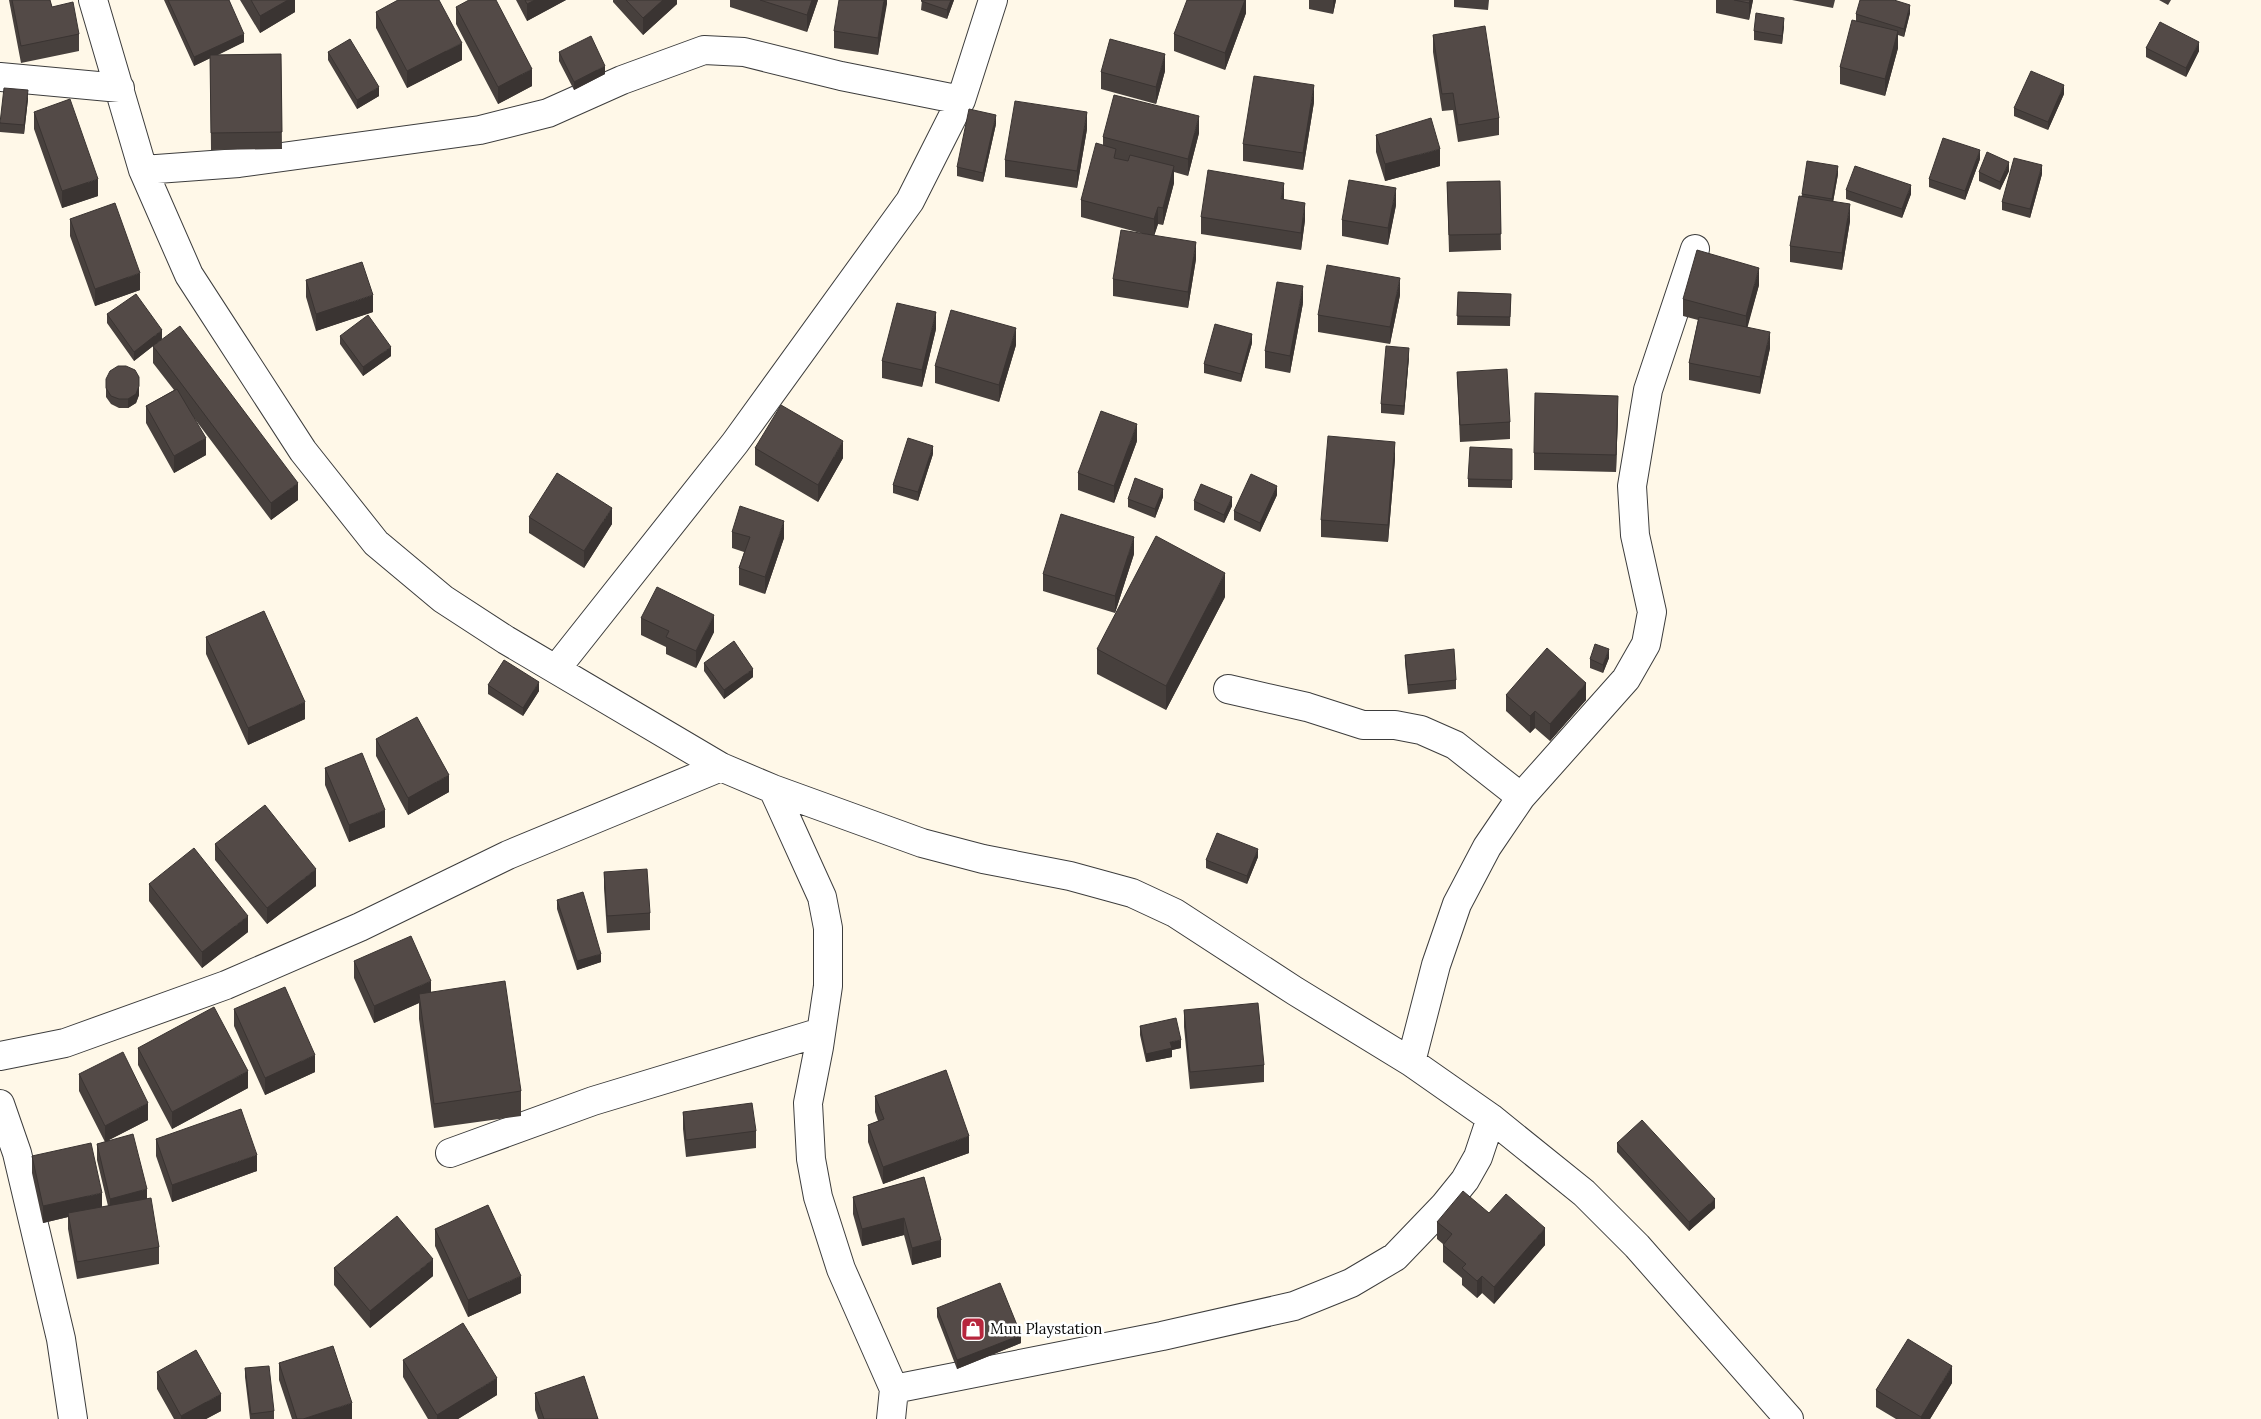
<svg xmlns="http://www.w3.org/2000/svg" width="2261" height="1419" viewBox="0 0 2261 1419" font-family="Lora,serif">
	<style>
		.lines { fill: none; stroke-linecap: round; stroke-linejoin: round }
		.street-casing { stroke: #3d3d3d; stroke-width: 30 }
		.street { stroke: #fff; stroke-width: 28 }
		.wall { fill: #47403d }
		.shaded-wall { fill: #3a3432 }
		.building { fill: #534a47; stroke: #3a3432 }
		.labels { text-anchor: middle; stroke-width: 5; stroke-linejoin: round; paint-order: stroke }
		.poi-label { font-size: 15px; fill: #0a0a0a; stroke: #fff; text-anchor: start }
	</style>
	<rect width="100%" height="100%" fill="#fff8e8"/>
	<g class="lines">
		<g class="street-casing">
			<path id="street" d="M93 0 143 170 189 275 303 451 376 543 443 599 506 640 721 767 773 789 922 843 983 859 1070 876 1132 893 1175 913 1295 991 1411 1062 1491 1118 1584 1193 1637 1246 1789 1419
				M0 77 120 88
				M143 170 239 163 480 130 548 113 622 80 704 50 744 52 841 76 961 100
				M556 669 735 443 910 201 961 100 993 0
				M1228 689 1307 707 1363 725H1395L1421 730 1455 745 1521 797
				M773 789 822 897 828 928V986L819 1047 808 1103 811 1159 818 1197 841 1269 894 1389 891 1419
				M0 1056 65 1043 226 985 360 927 508 855 721 767
				M1411 1062 1436 965 1457 904 1487 847 1521 797 1626 679 1646 644 1652 612 1635 535 1632 486 1648 390 1695 249
				M0 1104 17 1153 61 1339 73 1419
				M450 1153 593 1101 821 1032
				M894 1389 1162 1336 1294 1306 1351 1283 1395 1257 1444 1206 1465 1180 1478 1157 1491 1118"/>
		</g>
		<use href="#street" class="street"/>
	</g>
	<path class="wall" d="M9 0H50L52 7 79 34V51L21 63Z
		M164 0H229L244 42 218 55 281 54 282 149 211 150 210 58 194 66Z
		M240 0H295V12L260 33Z
		M516 0H566L527 21Z
		M613 0H677V4L643 35 613 2Z
		M730 0H818L807 32 730 7Z
		M887 0 878 55 834 48V31Z
		M922 0H954L947 19 921 10Z
		M1246 0V13L1225 70 1174 51V34Z
		M1309 0H1336L1333 14 1309 9Z
		M1454 0H1489L1488 10 1454 7Z
		M1716 0H1753L1749 20 1716 13Z
		M1792 0H1835L1833 8Z
		M2159 0H2171L2168 5Z
		M456 7 532 86 498 104 456 24Z
		M376 12 462 60 407 88 376 28Z
		M1910 13 1904 37 1898 35V48L1885 96 1840 84V67L1856 21V14Z
		M1784 26 1782 44 1754 40V31Z
		M1433 35 1499 118V135L1458 142 1453 110 1442 111 1433 52Z
		M2146 48 2199 51 2186 77 2146 57Z
		M328 52 379 96 357 109 328 60Z
		M559 52 605 74 574 90 559 61Z
		M1165 71 1156 104 1101 89V72Z
		M2064 94 2048 130 2014 116V108Z
		M28 99 24 134 0 132V123Z
		M1314 102 1303 170 1243 161V144Z
		M34 112 98 196 62 208 34 129Z
		M996 124 983 182 957 176V167Z
		M1087 129 1077 188 1005 177V160Z
		M1199 133 1188 176 1174 172V183L1163 225 1158 224 1154 236 1196 259 1188 308 1113 296V279L1148 235 1081 217V200L1103 145V137Z
		M1376 135 1440 166 1385 181 1376 152Z
		M1980 159 1965 200 1929 187V179Z
		M2009 171 2000 190 1979 181V172Z
		M1838 174 1833 202 1850 221 1842 270 1790 262V246L1802 194Z
		M2042 174 2030 218 2002 210V202Z
		M1500 181 1501 250 1449 252 1447 182Z
		M1846 190 1911 194 1902 218 1846 199Z
		M1284 200 1305 220 1301 250 1201 234V217Z
		M1396 205 1388 245 1342 236V220Z
		M70 219 140 290 95 306 70 236Z
		M306 280 373 312 316 331 306 297Z
		M1759 285 1747 327 1770 348 1760 394 1689 380V363L1698 320 1683 316V299Z
		M1458 292 1511 294 1510 326 1457 325Z
		M1400 295 1390 344 1318 332V315Z
		M1303 303 1290 373 1265 368V351Z
		M107 314 162 339 134 361 107 323Z
		M936 329 922 387 882 378V361Z
		M340 336 391 356 363 376 340 344Z
		M1252 343 1241 382 1204 373V364Z
		M1016 345 999 402 935 383V366Z
		M153 346 298 500 271 520 191 414 206 455 174 473 146 423V406L174 390 153 363Z
		M1409 357 1404 415 1381 413V404Z
		M1457 372 1510 422V439L1460 442Z
		M106 379 139 395 136 403 128 408H119L111 404 106 397Z
		M1618 413 1616 472 1534 470V453Z
		M1137 441 1114 503 1078 490V473Z
		M755 448 843 458 818 502 755 465Z
		M1512 449V488L1468 487V479Z
		M933 454 918 501 893 493V485Z
		M1395 459 1388 542 1321 537V520Z
		M1277 495 1260 532 1234 520V511Z
		M1163 497 1155 518 1128 507V499Z
		M1194 501 1232 506 1224 523 1194 510Z
		M529 517 612 524 584 568 529 533Z
		M732 532 784 538 765 594 739 585V568L744 552 732 548Z
		M1134 554 1115 613 1043 591V574Z
		M1225 597 1166 710 1097 674V649Z
		M641 618 714 632 696 668 666 654V647L641 635Z
		M206 637 305 719 248 745 206 654Z
		M1405 655 1456 680V689L1408 694 1405 663Z
		M1609 658 1603 673 1590 668V659Z
		M704 663 753 677 724 699 704 671Z
		M488 685 539 691 523 716 488 694Z
		M1506 695 1586 700 1550 741 1535 728 1530 733 1506 711Z
		M376 739 449 792 408 815 376 756Z
		M325 768 385 827 349 842 325 785Z
		M215 844 316 886 267 924 215 860Z
		M1258 857 1247 884 1206 868V860Z
		M604 872 650 913V930L607 933 604 888Z
		M149 884 248 932 202 968 149 901Z
		M557 900 601 962 577 970 557 909Z
		M354 961 431 992 521 1091V1116L434 1128 419 1019V1003L374 1023 354 978Z
		M234 1009 315 1072 265 1095 234 1026Z
		M1184 1010 1264 1065V1082L1190 1089 1184 1027Z
		M1140 1026 1181 1048 1172 1050V1057L1146 1062 1140 1035Z
		M138 1048 248 1088 172 1129 138 1065Z
		M79 1074 148 1120 109 1140 147 1199 159 1247V1264L77 1279 68 1229V1217L43 1223 32 1173V1156L102 1207 108 1206 97 1160V1144L105 1142 79 1091Z
		M875 1096 969 1153 883 1184 868 1142V1125L878 1121 875 1112Z
		M683 1112 756 1131V1148L686 1157 683 1129Z
		M156 1139 257 1171 172 1202 156 1156Z
		M1617 1143 1715 1208 1689 1231 1617 1152Z
		M924 1177 941 1257 912 1265 904 1235 862 1246 853 1214V1197Z
		M1489 1213 1545 1245 1494 1304 1482 1293 1477 1298 1462 1285V1278L1443 1262V1244L1437 1239V1222Z
		M435 1229 521 1293 468 1317 435 1246Z
		M334 1268 433 1276 370 1328 334 1285Z
		M937 1308 1021 1343 957 1369 937 1317Z
		M403 1360 497 1395 458 1419H428L403 1377Z
		M279 1363 352 1419H292L279 1380Z
		M245 1368 274 1411V1419H250L245 1377Z
		M157 1372 221 1411 206 1419H174L157 1389Z
		M1952 1383 1930 1419H1896L1876 1407V1390Z
		M535 1393 598 1419H538L535 1410Z"/>
	<path class="shaded-wall" d="M288 0H295V12L260 33V16Z
		M535 0H566L527 21V4Z
		M663 0H677V4L643 35V18Z
		M812 0H818L807 32V15Z
		M884 0H887V4L878 55V38Z
		M951 0H954L947 19V10Z
		M1245 0H1246V13L1225 70V53Z
		M1333 0H1336L1333 14Z
		M1750 0H1753L1749 20V3Z
		M1910 5V13L1904 37V29Z
		M1784 18V26L1782 44V36Z
		M1898 31V48L1885 96V79Z
		M244 34V42L194 66V57Z
		M2199 42V51L2186 77V68Z
		M462 43V60L407 88V71Z
		M1165 54V71L1156 104V87Z
		M605 66V74L574 90V82Z
		M532 69V86L498 104V87Z
		M1314 85V102L1303 170V153Z
		M2064 85V94L2048 130V122Z
		M379 87V96L357 109V100Z
		M28 90V99L24 134V125Z
		M1087 112V129L1077 188V171Z
		M996 115V124L983 182V173Z
		M1199 116V133L1188 176V159Z
		M1440 149V166L1385 181V164Z
		M1980 150V159L1965 200V191Z
		M2009 162V171L2000 190V182Z
		M2042 165V174L2030 218V209Z
		M1174 166V183L1163 225V208Z
		M1838 166V174L1832 208V199Z
		M98 179V196L62 208V191Z
		M1284 183V200L1281 199Z
		M1911 185V194L1902 218V209Z
		M1396 188V205L1388 245V228Z
		M1305 203V220L1301 250V233Z
		M1850 204V221L1842 270V253Z
		M1158 207V224L1154 236V219Z
		M1196 242V259L1188 308V292Z
		M1759 268V285L1746 333V316Z
		M140 273V290L95 306V289Z
		M1400 278V295L1390 344V327Z
		M1303 286V303L1290 373V356Z
		M373 295V312L316 331V314Z
		M936 312V329L922 387V370Z
		M1016 328V345L999 402V385Z
		M162 330V339L134 361V352Z
		M1770 332V348L1760 394V377Z
		M1252 334V343L1241 382V374Z
		M391 347V356L363 376V367Z
		M1409 348V357L1404 415V406Z
		M139 386V395L136 403 128 408V399Z
		M1618 396V413L1616 472V455Z
		M1137 424V441L1114 503V486Z
		M206 438V455L174 473V456Z
		M843 441V458L818 502V485Z
		M1395 442V459L1388 542V525Z
		M933 446V454L918 501V492Z
		M298 483V500L271 520V503Z
		M1277 486V495L1260 532V523Z
		M1163 489V497L1155 518V509Z
		M1232 497V506L1224 523V515Z
		M612 508V524L584 568V551Z
		M784 521V538L765 594V577Z
		M1134 537V554L1115 613V596Z
		M1225 573V597L1166 710V686Z
		M714 615V632L696 668V651Z
		M1609 649V658L1603 673V665Z
		M753 669V677L724 699V690Z
		M539 682V691L523 716V708Z
		M1586 683V700L1550 741V724Z
		M305 702V719L248 745V728Z
		M1535 711V728L1530 733V716Z
		M449 775V792L408 815V798Z
		M385 810V827L349 842V825Z
		M1258 849V857L1247 884V876Z
		M316 869V886L267 924V908Z
		M248 916V932L202 968V952Z
		M601 954V962L577 970V961Z
		M431 981V998L419 994V1003L374 1023V1006Z
		M1181 1040V1048L1172 1050V1057L1146 1062V1054L1170 1042Z
		M315 1055V1072L265 1095V1078Z
		M248 1071V1088L172 1129V1112Z
		M148 1103V1120L105 1142V1126Z
		M969 1136V1153L883 1184V1167Z
		M257 1155V1171L172 1202V1185Z
		M147 1189V1206L110 1216V1199Z
		M102 1193V1210L68 1213V1217L43 1223V1206Z
		M1715 1199V1208L1689 1231V1222Z
		M904 1218V1235L862 1246V1229Z
		M1545 1228V1245L1494 1304V1287Z
		M941 1240V1257L912 1265V1248Z
		M433 1259V1276L370 1328V1311Z
		M521 1276V1293L468 1317V1300Z
		M1482 1276V1293L1477 1298V1281Z
		M1021 1335V1343L957 1369V1360Z
		M1952 1366V1383L1930 1419H1921V1417Z
		M497 1378V1395L458 1419H437V1415Z
		M221 1394V1411L206 1419H181V1416Z
		M352 1403V1419H303Z"/>
	<path class="building" d="M12 0H50L52 7 73 2 79 34 21 46Z
		M168 0H229L244 34 194 57Z
		M251 0H288L260 16Z
		M398 0H439L462 43 407 71 376 12Z
		M469 0H496L532 69 498 87 456 7Z
		M525 0H535L527 4Z
		M626 0H663L643 18Z
		M760 0H812L807 15Z
		M839 0H884L878 38 834 31Z
		M922 0H951L947 10 921 1Z
		M1187 0H1245L1225 53 1174 34Z
		M1734 0H1750L1749 3Z
		M1860 0H1894L1910 5 1904 29 1856 14Z
		M1756 13 1784 18 1782 36 1754 31Z
		M1852 20 1898 31 1885 79 1840 67Z
		M2160 22 2199 42 2186 68 2146 48Z
		M1485 26 1499 118 1458 125 1453 93 1442 94 1433 35Z
		M591 36 605 66 574 82 559 52Z
		M350 39 379 87 357 100 328 52Z
		M1110 39 1165 54 1156 87 1101 72Z
		M281 54 282 132 211 133 210 55Z
		M2031 71 2064 85 2048 122 2014 108Z
		M1254 76 1314 85 1303 153 1243 144Z
		M4 88 28 90 24 125 0 123Z
		M1114 95 1199 116 1188 159 1103 137Z
		M70 99 98 179 62 191 34 112Z
		M1015 101 1087 112 1077 171 1005 160Z
		M969 109 996 115 983 173 957 167Z
		M1431 118 1440 149 1385 164 1376 135Z
		M1943 138 1980 150 1965 191 1929 179Z
		M1096 143 1116 149 1114 158 1128 161 1130 155 1174 166 1163 208 1158 207 1154 219 1081 200Z
		M1987 152 2009 162 2000 182 1979 172Z
		M2014 158 2042 165 2030 209 2002 202Z
		M1807 161 1838 166 1832 199 1802 194Z
		M1855 166 1911 185 1902 209 1846 190Z
		M1208 170 1284 183 1281 199 1305 203 1301 233 1201 217Z
		M1349 180 1396 188 1388 228 1342 220Z
		M1500 181 1501 234 1449 235 1447 182Z
		M1799 196 1850 204 1842 253 1790 246Z
		M115 203 140 273 95 289 70 219Z
		M1121 230 1196 242 1188 292 1113 279Z
		M1697 250 1759 268 1746 316 1683 299Z
		M362 262 373 295 316 314 306 280Z
		M1327 265 1400 278 1390 327 1318 315Z
		M1277 282 1303 286 1290 356 1265 351Z
		M1458 292 1511 294 1510 317 1457 316Z
		M136 294 162 330 134 352 107 314Z
		M897 303 936 312 922 370 882 361Z
		M951 310 1016 328 999 385 935 366Z
		M368 315 391 347 363 367 340 336Z
		M1699 317 1770 332 1760 377 1689 363Z
		M1215 324 1252 334 1241 374 1204 364Z
		M180 326 298 483 271 503 153 346Z
		M1386 346 1409 348 1404 406 1381 404Z
		M118 366H126L135 370 139 377V386L136 394 128 399H119L111 396 106 388V379L110 371Z
		M1507 369 1510 422 1460 425 1457 372Z
		M177 389 206 438 174 456 146 406Z
		M1535 393 1618 396 1616 455 1534 453Z
		M781 405 843 441 818 485 755 448Z
		M1101 411 1137 424 1114 486 1078 473Z
		M1328 436 1395 442 1388 525 1321 520Z
		M908 438 933 446 918 492 893 485Z
		M1470 447 1512 449V480L1468 479Z
		M557 473 612 508 584 551 529 517Z
		M1251 474 1277 486 1260 523 1234 511Z
		M1135 478 1163 489 1155 509 1128 499Z
		M1201 484 1232 497 1224 515 1194 501Z
		M740 506 784 521 765 577 739 568 750 537 732 532Z
		M1061 514 1134 537 1115 596 1043 574Z
		M1156 536 1225 573 1166 686 1097 649Z
		M657 587 714 615 696 651 666 637 669 631 641 618Z
		M264 611 305 702 248 728 206 637Z
		M734 641 753 669 724 690 704 663Z
		M1595 644 1609 649 1603 665 1590 659Z
		M1547 648 1586 683 1550 724 1535 711 1530 716 1506 695Z
		M1454 649 1456 680 1408 685 1405 655Z
		M504 660 539 682 523 708 488 685Z
		M417 717 449 775 408 798 376 739Z
		M362 753 385 810 349 825 325 768Z
		M265 805 316 869 267 908 215 844Z
		M1217 833 1258 849 1247 876 1206 860Z
		M194 848 248 916 202 952 149 884Z
		M647 869 650 913 607 916 604 872Z
		M583 892 601 954 577 961 557 900Z
		M411 936 431 981 374 1006 354 961Z
		M505 981 521 1091 434 1104 419 994Z
		M285 987 315 1055 265 1078 234 1009Z
		M1258 1003 1264 1065 1190 1072 1184 1010Z
		M214 1007 248 1071 172 1112 138 1048Z
		M1176 1018 1181 1040 1170 1042 1172 1048 1146 1054 1140 1026Z
		M123 1052 148 1103 105 1126 79 1074Z
		M946 1070 969 1136 883 1167 868 1125 884 1119 875 1096Z
		M752 1103 756 1131 686 1140 683 1112Z
		M241 1109 257 1155 172 1185 156 1139Z
		M1642 1120 1715 1199 1689 1222 1617 1143Z
		M133 1134 147 1189 110 1199 97 1144Z
		M91 1143 102 1193 43 1206 32 1156Z
		M924 1177 941 1240 912 1248 904 1218 862 1229 853 1197Z
		M1463 1191 1489 1213 1506 1194 1545 1228 1494 1287 1482 1276 1477 1281 1462 1268 1466 1264 1443 1245 1452 1234 1437 1222Z
		M151 1198 159 1247 77 1262 68 1213Z
		M488 1205 521 1276 468 1300 435 1229Z
		M397 1216 433 1259 370 1311 334 1268Z
		M1000 1283 1021 1335 957 1360 937 1308Z
		M463 1323 497 1378 437 1415 403 1360Z
		M1908 1339 1952 1366 1921 1417 1876 1390Z
		M333 1346 352 1403 303 1419H297L279 1363Z
		M196 1350 221 1394 181 1416 157 1372Z
		M269 1366 274 1411 251 1414 245 1368Z
		M584 1376 598 1419H544L535 1393Z"/>
	<defs>
		<g id="shop-square" transform="scale(1.25)"><rect x="-9" y="-9" width="18" height="18" rx="4" fill="#b7263d" stroke="#fff"/><path d="M-5-2.5h2.3a2.7 3.5 0 0 1 5.4 0H5L5.5 6h-11ZM-1.5-2.5h3a1.5 2.3 0 0 0-3 0Z" fill="#fff"/></g>
	</defs>
	<g fill-rule="evenodd">
		<use href="#shop-square" x="973" y="1329"/>
	</g>
	<g class="labels">
		<g class="poi-label">
			<text x="990" y="1334">Muu Playstation</text>
		</g>
	</g>
</svg>
